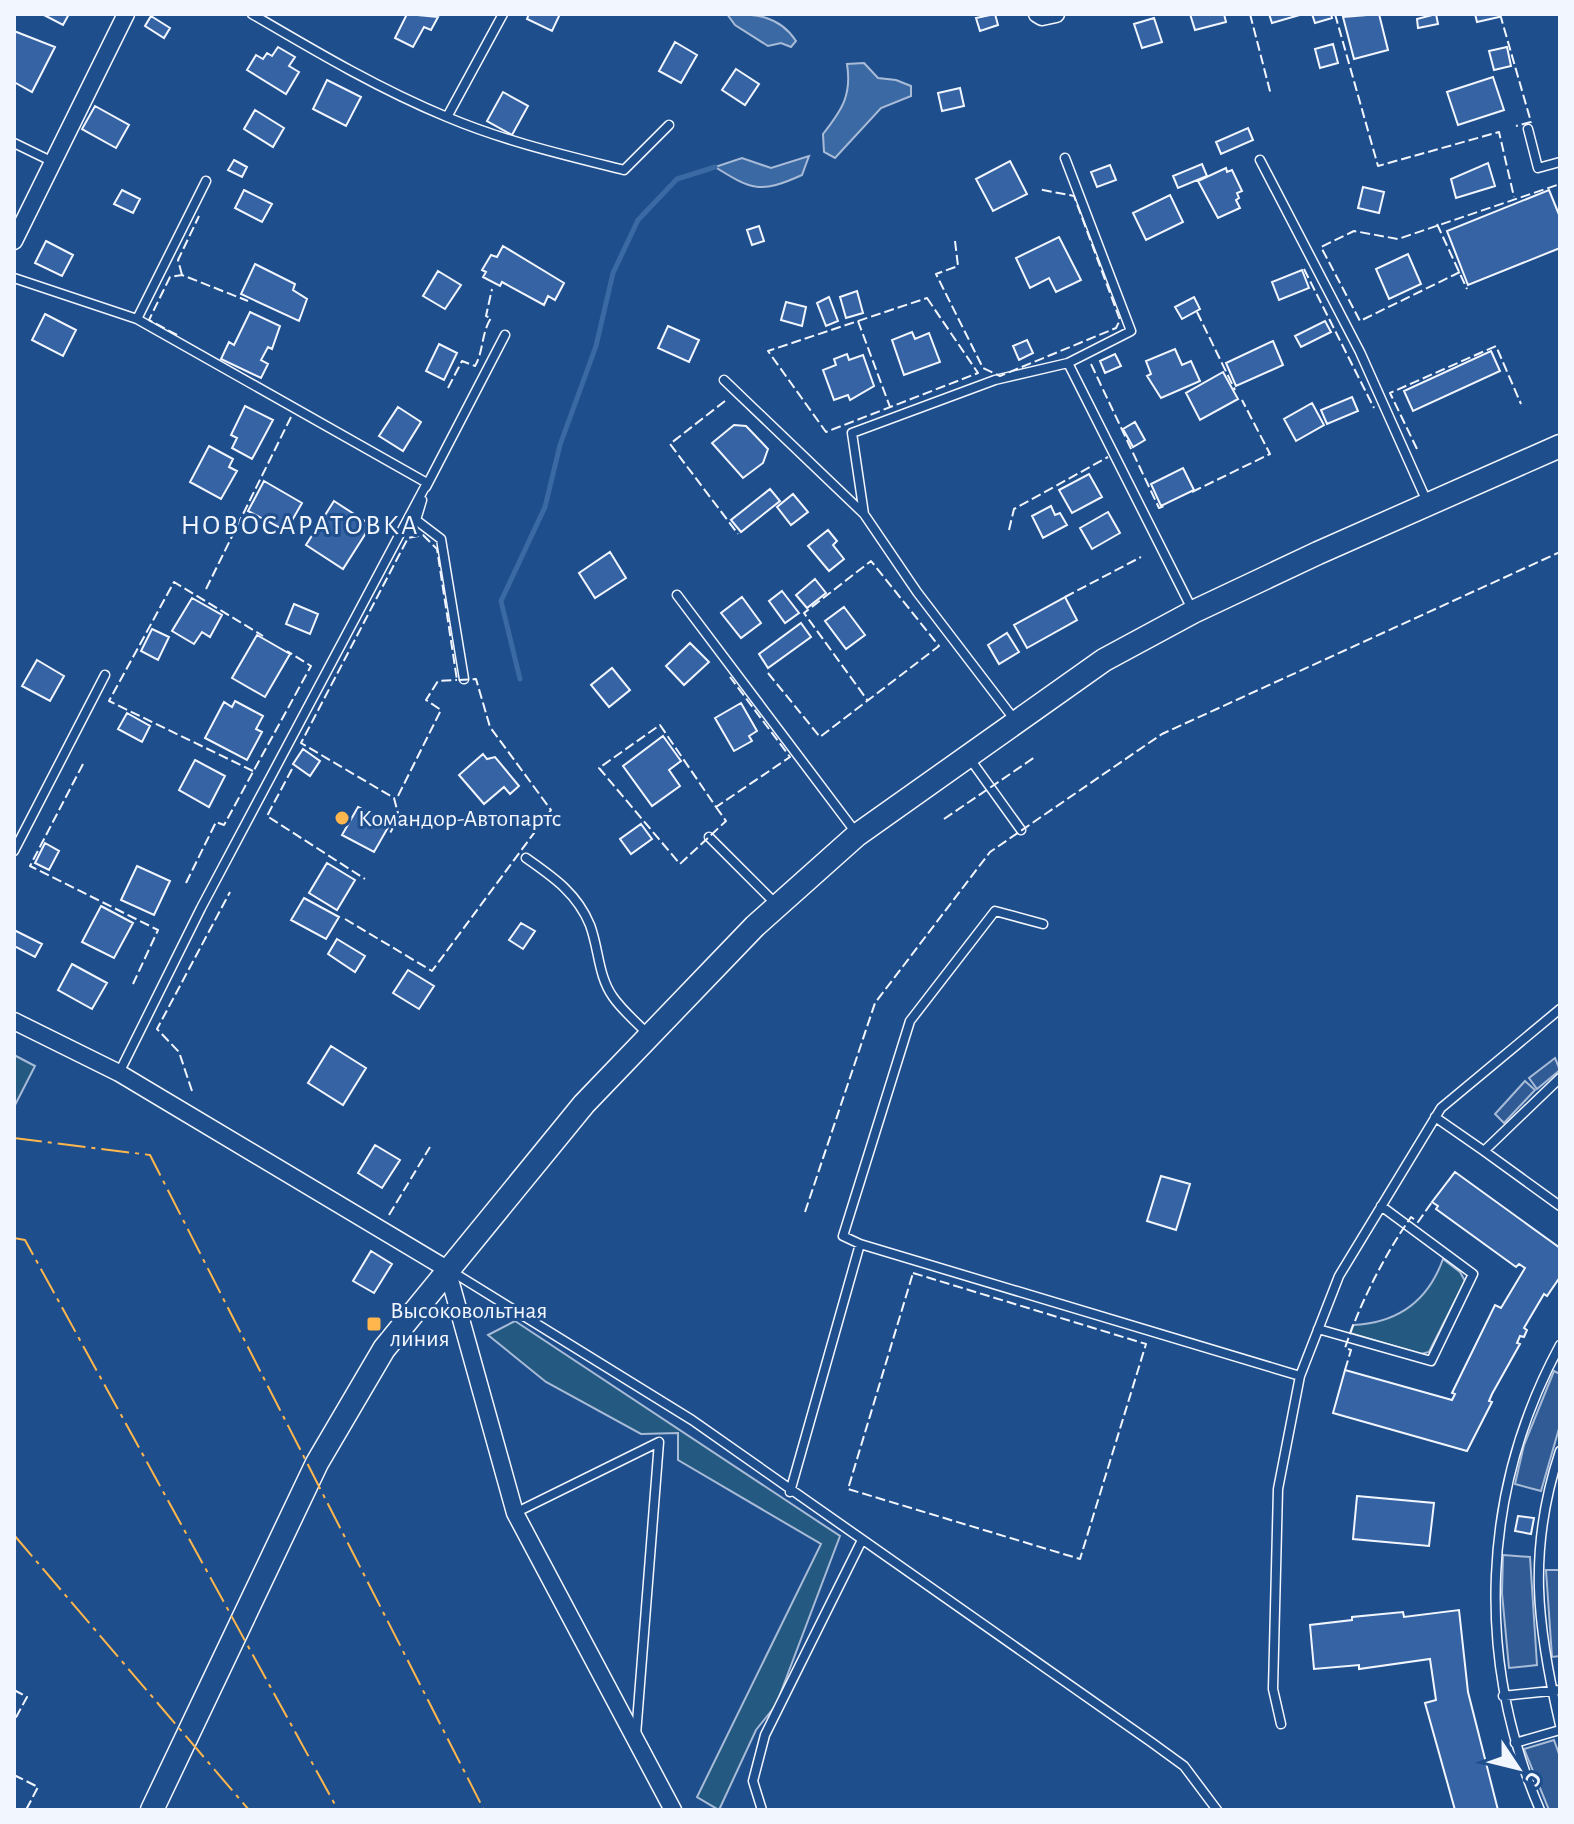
<svg xmlns="http://www.w3.org/2000/svg" width="1574" height="1824" viewBox="0 0 1574 1824" font-family="'Alegreya Sans',sans-serif">
	<style>
		.green { fill: #245a82; stroke: #a8bbd7; stroke-width: 2 }
		.parking { fill: #305b95; stroke: #a8bbd7; stroke-width: 2 }
		.water { fill: #3b69a3; stroke: #a8bbd7; stroke-width: 2 }
		.lines { fill: none; stroke-linecap: round; stroke-linejoin: round }
		.stream { stroke: #3b69a3; stroke-width: 5 }
		.building { fill: #3563a3; stroke: #f2f6ff; stroke-width: 2 }
		.service-casing { stroke: #f2f6ff; stroke-width: 11 }
		.minor-casing { stroke: #f2f6ff; stroke-width: 19 }
		.secondary-casing { stroke: #f2f6ff; stroke-width: 25 }
		.service { stroke: #1f4e8c; stroke-width: 8 }
		.minor { stroke: #1f4e8c; stroke-width: 16 }
		.secondary { stroke: #1f4e8c; stroke-width: 22 }
		.fence { stroke: #f2f6ff; stroke-width: 2; stroke-dasharray: 10 4; stroke-linecap: butt }
		.power { stroke: #ffb74d; stroke-width: 2; stroke-dasharray: 28 6 4 6; stroke-linecap: butt }
		.poi-dot { fill: #ffb74d; stroke: #1f4e8c; stroke-width: 3 }
		.labels { text-anchor: middle; stroke-width: 6; stroke-linejoin: round; paint-order: stroke }
		.poi-label { font-size: 24px; fill: #f2f6ff; stroke: #1f4e8c; text-anchor: start }
		.quarter-label { font-size: 28px; letter-spacing: 2px; fill: #f2f6ff; stroke: #1f4e8c }
	</style>
	<rect width="100%" height="100%" fill="#1f4e8c"/>
	<path class="green" d="M14 1055 35 1066 14 1107Z
		M1443 1259 1460 1272 1465 1281 1429 1352 1421 1354 1350 1333 1353 1325C1397 1323 1428 1301 1443 1259Z
		M515 1321 840 1536 776 1705 756 1730 719 1810 697 1797 821 1544 678 1460V1433L641 1434 546 1382 488 1335Z"/>
	<path class="parking" d="M1555 1058 1560 1070 1537 1089 1529 1078Z
		M1525 1081 1535 1090 1504 1123 1495 1114Z
		M1554 1371 1560 1374V1425L1541 1491 1515 1484 1524 1445Z
		M1503 1555 1530 1557 1537 1665 1509 1668 1502 1593Z
		M1546 1570H1559L1560 1656 1552 1657Z
		M1554 1740 1560 1757V1810H1549L1524 1749Z"/>
	<path class="water" d="M727 14C755 14 779 15 796 41L791 47 781 43 768 46 735 25Z
		M864 63 878 78 896 80 911 86V96L881 108 835 158 824 152 823 134C842 110 852 95 847 64Z
		M809 156 802 175C760 194 752 190 715 167L742 158 771 168Z"/>
	<g class="lines">
		<path class="stream" d="M520 679 501 601 545 507 560 445 596 346 613 273 638 220 677 179 715 167"/>
	</g>
	<path class="building" d="M42 14H69L63 25Z
		M407 14 438 17 431 30 424 27 413 47 395 38Z
		M529 14H560L552 31 527 19Z
		M995 14 998 25 980 31 976 18Z
		M1190 14H1224L1226 22 1195 30Z
		M1269 14H1303L1272 23Z
		M1312 14H1331L1332 18 1315 23Z
		M1379 14 1388 50 1354 59 1343 17Z
		M1436 14 1438 24 1418 28 1417 19Z
		M1475 14H1498L1499 17 1477 22Z
		M151 16 170 28 164 38 145 26Z
		M1154 18 1162 42 1142 48 1134 24Z
		M14 31 55 47 32 92 14 82Z
		M675 42 697 55 681 83 659 71Z
		M1333 44 1338 63 1320 68 1315 49Z
		M278 47 295 57 289 66 299 72 286 94 247 70 256 55 263 59 267 53 272 56Z
		M1507 47 1511 66 1494 70 1489 51Z
		M736 69 759 84 745 105 722 90Z
		M1493 77 1504 110 1458 125 1447 92Z
		M327 80 361 97 346 126 313 109Z
		M960 88 964 106 942 111 938 93Z
		M503 92 528 106 512 135 487 121Z
		M95 106 129 125 116 148 82 129Z
		M255 110 284 128 273 147 244 129Z
		M1248 128 1253 140 1221 154 1216 142Z
		M234 160 247 167 242 177 228 170Z
		M1010 161 1027 194 993 211 976 179Z
		M1488 163 1495 186 1456 198 1451 179Z
		M1202 164 1207 176 1178 188 1173 176Z
		M1110 165 1116 180 1097 187 1091 172Z
		M1226 168 1227 172 1232 170 1242 191 1237 193 1239 198 1236 200 1240 208 1218 218 1198 181Z
		M1363 187 1384 192 1379 213 1358 208Z
		M122 190 140 199 133 213 114 204Z
		M244 190 272 204 262 222 235 208Z
		M1549 190 1560 217V248L1468 285 1447 231Z
		M1170 195 1183 222 1146 240 1133 213Z
		M759 226 764 241 752 245 747 230Z
		M1059 237 1081 280 1056 292 1049 278 1030 288 1016 258Z
		M46 241 73 255 62 276 35 263Z
		M503 246 564 283 555 300 548 296 544 305 502 282 500 286 483 277 486 272 482 270 491 255 497 257Z
		M1408 254 1421 284 1389 299 1376 269Z
		M255 264 295 284 293 290 307 299 299 321 241 294Z
		M1302 270 1309 288 1279 300 1272 282Z
		M438 271 461 285 445 309 423 296Z
		M857 291 863 313 846 318 840 297Z
		M829 297 838 321 826 326 817 303Z
		M1194 297 1200 309 1182 319 1175 307Z
		M786 302 806 307 802 326 781 320Z
		M250 312 280 326 272 349 268 347 261 360 268 364 261 378 221 359 229 342 234 345Z
		M45 314 76 330 63 356 32 340Z
		M1325 321 1331 332 1301 347 1295 336Z
		M668 326 699 340 689 362 658 348Z
		M912 332 915 339 929 333 940 362 904 375 892 340Z
		M1027 340 1033 353 1019 360 1013 346Z
		M1273 341 1283 365 1236 386 1226 363Z
		M439 344 457 353 444 380 426 371Z
		M1175 349 1182 365 1191 361 1200 381 1161 398 1147 376 1151 374 1146 361Z
		M1491 351 1500 371 1413 411 1404 391Z
		M847 354 849 360 863 355 874 386 850 400 848 395 834 400 823 370 836 365 834 359Z
		M1115 354 1121 366 1105 373 1100 361Z
		M1223 372 1238 399 1200 420 1186 393Z
		M1352 397 1358 411 1327 424 1321 410Z
		M1312 403 1324 425 1296 441 1284 419Z
		M245 406 273 420 252 459 232 448 237 438 231 435Z
		M398 407 421 422 403 451 379 436Z
		M1135 422 1145 440 1133 447 1123 429Z
		M734 425 746 426 768 449 763 463 743 478 712 443Z
		M209 446 233 459 229 467 237 471 221 499 190 482Z
		M1183 468 1194 490 1161 506 1151 484Z
		M1089 474 1102 497 1072 513 1059 490Z
		M264 481 302 503 286 531 248 511Z
		M770 489 780 501 741 532 731 520Z
		M793 494 808 512 791 525 777 507Z
		M334 501 371 525 343 569 306 545Z
		M1051 506 1055 515 1060 513 1067 525 1043 538 1032 516Z
		M1108 512 1120 533 1092 549 1080 528Z
		M828 530 837 541 833 545 844 559 829 571 808 546Z
		M610 552 626 578 595 598 579 573Z
		M815 579 826 593 807 608 796 595Z
		M782 591 799 613 785 623 769 601Z
		M742 597 761 623 741 638 721 613Z
		M1065 597 1077 620 1027 648 1014 625Z
		M192 598 222 615 210 637 202 632 194 644 172 631Z
		M294 604 318 614 310 634 286 624Z
		M844 607 865 635 846 649 825 621Z
		M801 623 811 637 768 668 759 654Z
		M152 629 169 637 158 660 141 651Z
		M1007 633 1019 652 999 664 988 645Z
		M257 635 290 654 265 697 232 678Z
		M690 643 709 662 684 685 666 666Z
		M37 660 64 676 50 701 22 686Z
		M612 668 630 690 609 707 591 685Z
		M235 701 263 716 256 729 262 732 247 760 205 738 224 702 232 707Z
		M741 703 757 731 749 736 752 741 734 751 715 718Z
		M127 713 150 726 142 742 118 729Z
		M663 736 681 761 669 770 680 786 652 806 623 766Z
		M303 749 320 761 310 776 293 764Z
		M483 754 487 759 495 757 519 786 510 794 504 787 484 804 459 775Z
		M195 760 225 776 209 807 179 790Z
		M358 807 390 824 374 852 342 835Z
		M641 824 652 839 631 854 620 839Z
		M45 843 59 851 49 870 35 863Z
		M327 863 355 880 337 910 309 893Z
		M137 866 170 881 154 915 121 900Z
		M304 898 339 917 326 939 291 920Z
		M101 906 133 923 114 958 82 942Z
		M521 923 535 931 523 949 509 940Z
		M14 930 42 944 35 957 14 946Z
		M337 939 365 956 355 972 328 954Z
		M72 964 107 983 92 1009 58 990Z
		M408 970 434 986 419 1009 393 993Z
		M331 1046 366 1068 343 1105 308 1083Z
		M375 1145 400 1160 382 1188 358 1173Z
		M1455 1172 1560 1248V1277L1547 1296 1544 1294 1528 1321 1524 1328 1527 1330 1524 1337 1520 1336 1517 1343 1520 1344 1492 1394 1489 1401 1492 1402 1467 1451 1333 1413 1345 1370 1452 1400 1455 1394 1452 1393 1495 1305 1501 1308 1525 1268 1519 1264 1516 1267 1436 1209 1438 1206 1432 1202Z
		M1161 1176 1190 1184 1176 1230 1147 1221Z
		M371 1251 392 1264 374 1293 353 1281Z
		M1357 1496 1434 1503 1429 1546 1353 1539Z
		M1518 1516 1534 1518 1531 1534 1515 1531Z
		M1459 1610 1468 1692 1498 1810H1455L1425 1703 1436 1700 1430 1659 1359 1669V1665L1314 1669 1310 1625 1352 1620V1617L1403 1612 1404 1617Z"/>
	<g class="lines">
		<g class="service-casing">
			<path id="service" d="M252 14C315 51 379 89 447 117 504 141 564 155 624 170L669 125
				M447 117 503 14
				M1528 129 1538 168 1560 162
				M14 143 53 162
				M1065 158 1131 331 1068 363 1193 611
				M1260 160 1360 352 1428 504
				M14 278 137 319 427 483 201 908 119 1073
				M137 319 206 181
				M724 380 863 513
				M426 487 505 335
				M422 500 416 520 441 539 464 679
				M677 595 857 834
				M1014 719 917 592 864 514 852 433 995 380 1068 363
				M970 759 1021 830
				M709 837 776 904
				M14 851 105 675
				M526 858C553 877 577 893 590 925 599 949 598 976 613 997 622 1010 636 1022 648 1034
				M1435 1117 1484 1151 1560 1078
				M1484 1151 1560 1206
				M860 1244 843 1236 910 1021 995 911 1043 924
				M451 1271 692 1420 1151 1742 1184 1766 1217 1810
				M1318 1329 1431 1361 1473 1274 1381 1206
				M1300 1376 1339 1276 1441 1108 1560 1009
				M1560 1451C1527 1551 1537 1626 1560 1725
				M790 1492 860 1244 1300 1376 1278 1489 1273 1689 1281 1724
				M515 1513 659 1442 636 1735
				M1503 1696 1560 1690
				M1515 1743 1560 1730
				M762 1810 753 1781 765 1735 862 1540
				M1540 1810C1475 1658 1481 1491 1560 1345"/>
		</g>
		<g class="minor-casing">
			<path id="minor" d="M1037 14 1042 17 1056 14
				M14 241 126 14
				M14 1021 119 1073 447 1269 515 1513 673 1810"/>
		</g>
		<g class="secondary-casing">
			<path id="secondary" d="M152 1810 317 1463 384 1349 584 1104 755 926 857 835 1104 660 1193 612 1318 553 1560 446"/>
		</g>
		<use href="#service" class="service"/>
		<use href="#minor" class="minor"/>
		<use href="#secondary" class="secondary"/>
		<path class="fence" d="M1250 14 1271 95
			M1335 14 1378 166 1499 132 1514 197
			M1500 14 1531 122 1516 126
			M1437 224 1467 289
			M955 241 958 266 936 274 983 368 1000 376 1116 328 1120 320 1074 196 1038 189
			M1304 269 1374 408
			M1460 272 1360 321 1321 247 1354 231 1398 239 1560 184
			M182 275 178 260 199 216
			M927 298 978 373 826 432 768 351Z
			M1197 312 1235 390
			M858 321 890 407
			M177 335 149 320 170 277 182 275 248 301
			M1091 364 1159 508 1167 505
			M448 388 462 361 475 366C484 350 481 334 491 318L486 316 492 289
			M725 401 670 444 738 534
			M1417 449 1390 393 1496 346 1521 404
			M1192 492 1270 454 1242 400
			M1009 530 1014 509 1108 457
			M206 589 291 417
			M1065 597 1141 557
			M768 673 820 737 939 646 871 561 804 613 868 701
			M83 764 30 866 158 930 133 984
			M292 769 267 816 365 879
			M253 771 109 701 174 582 263 636
			M398 796 441 710 426 700 438 681 457 680
			M716 807 726 821 680 864 599 768 660 725 716 807 790 757 730 677
			M944 819 1035 757
			M186 883 216 822 224 825 311 666 287 651
			M345 919 432 971 551 810 490 727 476 679 457 680 437 549 423 535 408 538 301 743 394 798 399 817 389 835
			M192 1091 179 1052 157 1029 230 892
			M805 1212 875 1003 990 852 1162 734 1560 552
			M389 1215 430 1147
			M913 1273 1146 1344 1080 1559 848 1489Z
			M1345 1370 1351 1350 1345 1348C1360 1303 1384 1256 1411 1217L1418 1222 1432 1202
			M14 1690 27 1697 14 1721
			M14 1775 38 1787 26 1810"/>
		<path class="power" d="M14 1138 150 1155 484 1810
			M14 1238 25 1240 338 1810
			M14 1535 249 1810"/>
	</g>
	<g class="poi-dot">
		<circle cx="342" cy="818" r="8"/>
		<rect x="366" y="1316" width="16" height="16" rx="4"/>
	</g>
	<g class="labels">
		<g class="poi-label">
			<text x="358" y="826">Командор-Автопартс</text>
			<text x="390" y="1318">Высоковольтная<tspan x="390" dy="28">линия</tspan></text>
		</g>
		<g class="quarter-label">
			<text x="300" y="534">НОВОСАРАТОВКА</text>
		</g>
	</g>
	<rect width="1574" height="1824" fill="none" stroke="#f2f6ff" stroke-width="32"/>
	<g transform="translate(1518 1768) rotate(125)" stroke="#1f4e8c" stroke-width="6" paint-order="stroke">
	<path d="M0-6L14 30L0 20L-14 30Z" fill="#f2f6ff"/>
	<text y="-12" font-size="22" font-weight="bold" text-anchor="middle" fill="#f2f6ff">С</text>
	</g>
</svg>
